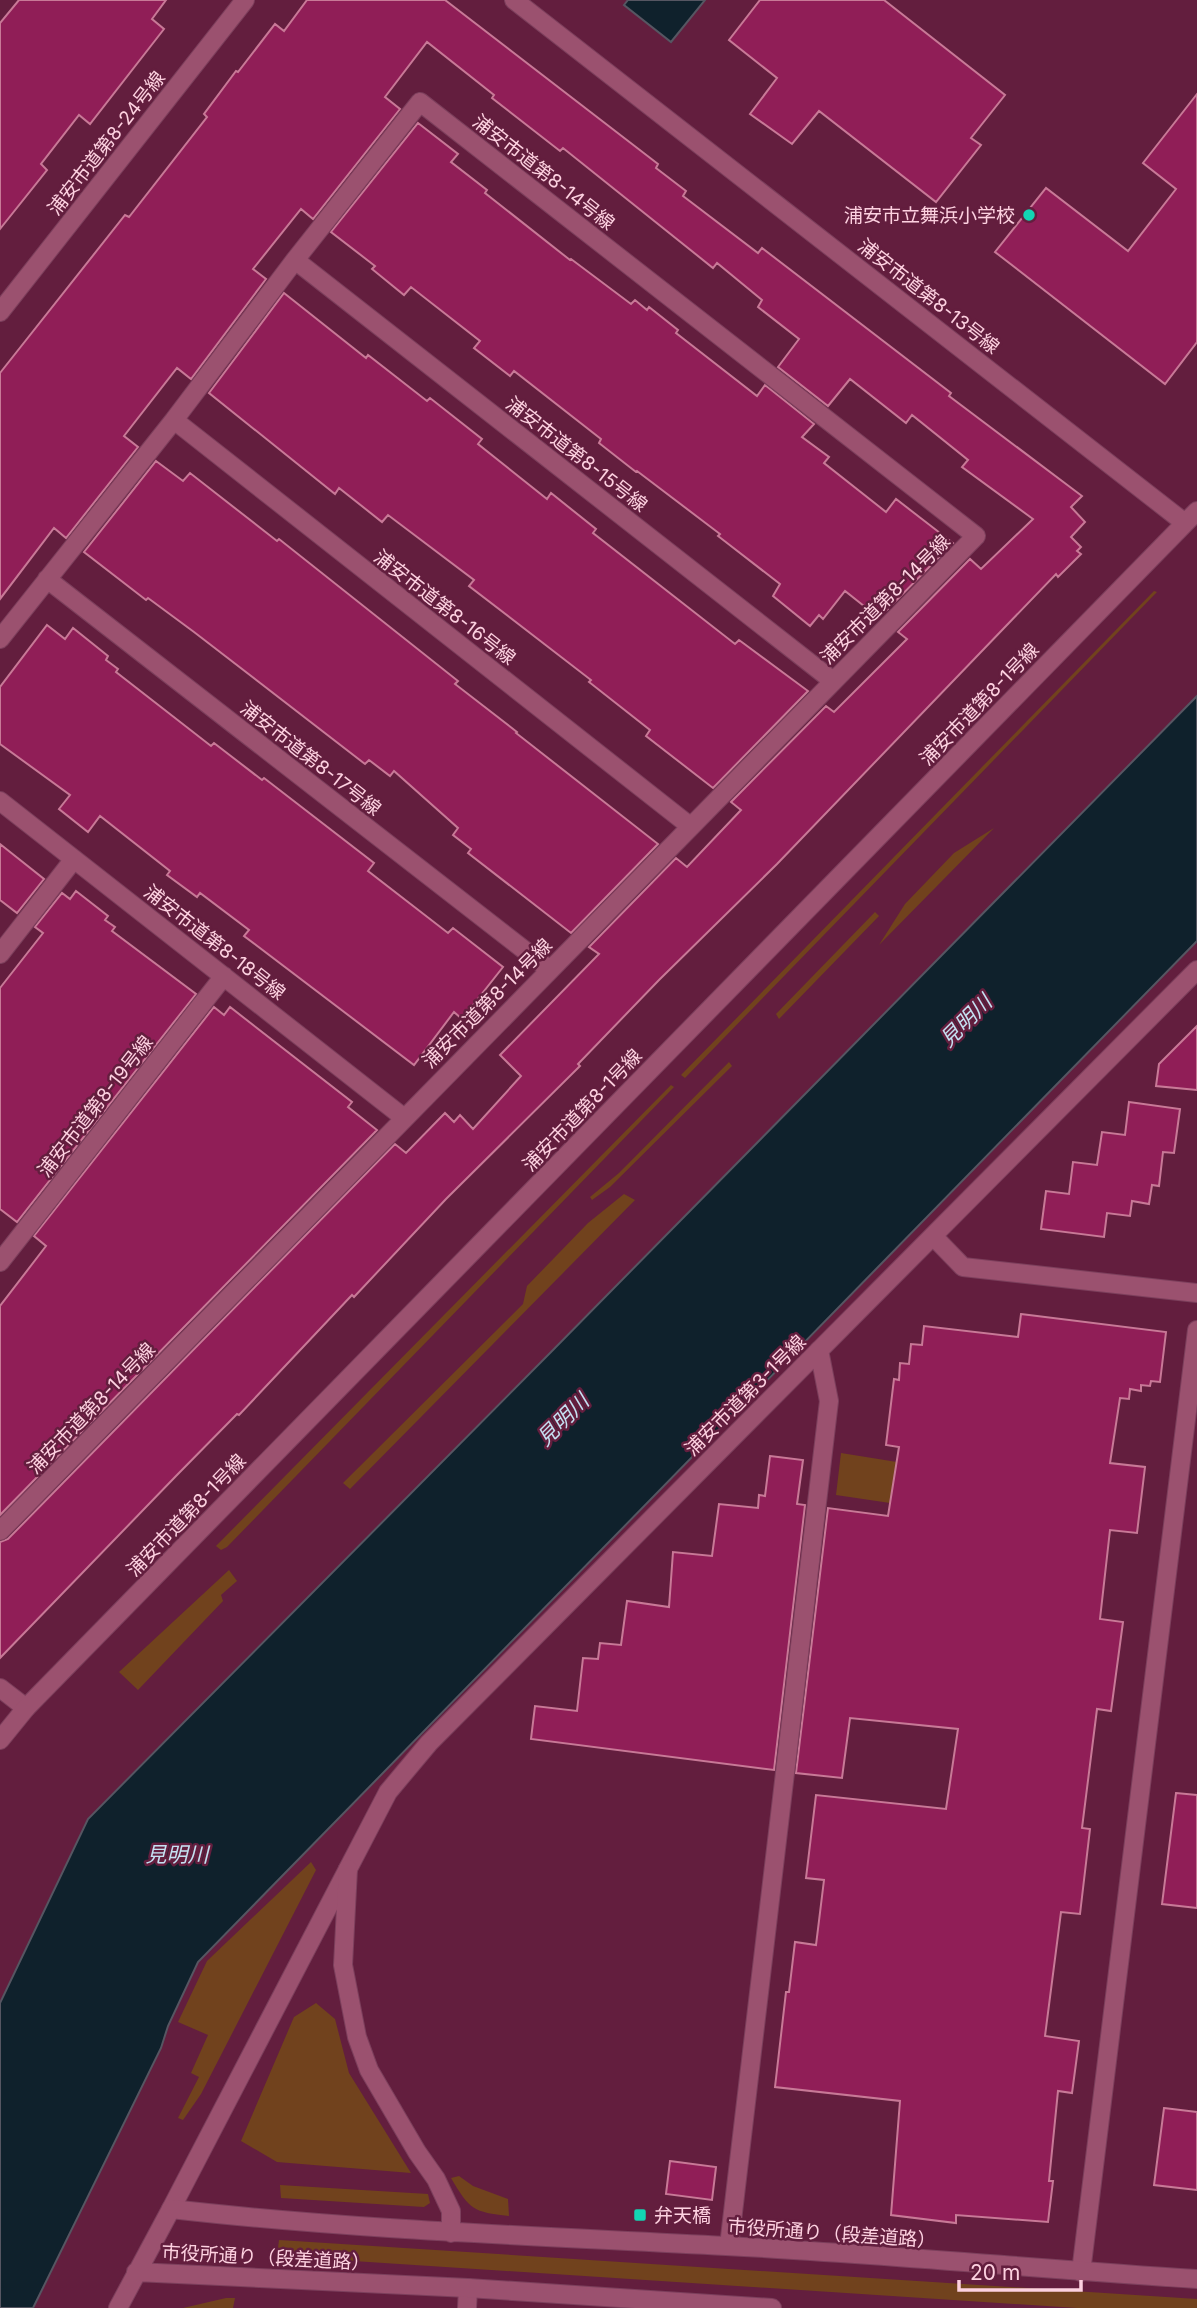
<svg xmlns="http://www.w3.org/2000/svg" width="1197" height="2308" viewBox="0 0 1197 2308" font-family="Inter,'Noto Sans JP',sans-serif">
	<style>
		.green { fill: #71421d }
		.water { fill: #0f212c; stroke: #565662; stroke-width: 2 }
		.building { fill: #901e57; stroke: #c87997; stroke-width: 2 }
		.lines { fill: none; stroke-linecap: round; stroke-linejoin: round }
		.minor-casing { stroke: #7c3f5c; stroke-width: 20 }
		.tertiary-casing { stroke: #7c3f5c; stroke-width: 20 }
		.minor { stroke: #9b516f; stroke-width: 18 }
		.tertiary { stroke: #9b516f; stroke-width: 18 }
		.poi-dot { fill: #13d5b3; stroke: #631e3e; stroke-width: 2.5 }
		.labels { text-anchor: middle; stroke-width: 5; stroke-linejoin: round; paint-order: stroke }
		.street-label { font-size: 19px; fill: #fdd1e0; stroke: #631e3e }
		.poi-label { font-size: 19px; fill: #fdd1e0; stroke: #631e3e; text-anchor: end }
		.water-label { font-size: 21px; font-style: italic; fill: #c5e1f2; stroke: #631e3e }
	</style>
	<rect width="100%" height="100%" fill="#631e3e"/>
	<path class="green" d="M1154 591 1157 592 685 1078 681 1075Z
		M994 828 879 945 905 904 954 853Z
		M875 912 879 916 779 1019 776 1014Z
		M729 1062 732 1066 610 1187 592 1200 590 1197 619 1173Z
		M671 1085 674 1087 227 1547 221 1550 216 1546Z
		M624 1194 635 1200 350 1489 343 1483 523 1304 527 1286 588 1223Z
		M841 1453 897 1462 890 1503 836 1495Z
		M229 1570 237 1581 221 1595 223 1601 138 1690 119 1672Z
		M311 1862 316 1870 201 2094 183 2120 178 2118 199 2077 191 2073 208 2035 178 2022 207 1961Z
		M316 2003 335 2019 349 2073 411 2173 277 2162 241 2141 294 2017Z
		M459 2176 473 2186 508 2199 509 2216C473 2212 470 2210 451 2178Z
		M280 2185 428 2194 430 2203 424 2207 281 2198Z
		M279 2240 1197 2299V2308H1077L277 2256Z
		M226 2298H235L233 2308H183Z"/>
	<path class="water" d="M628 0H705L671 42 624 5Z
		M1197 696V941L198 1962 168 2026 161 2048 33 2308H0V2003L88 1819 553 1350Z"/>
	<path class="building" d="M19 0H166L152 19 164 29 90 124 79 115 41 164 47 170 0 229V23Z
		M307 0H445L658 164 656 168 686 191 683 196 758 253 762 248 951 393 949 396 1082 496 1071 507 1085 522 1071 537 1081 547 1077 551 1081 554 1058 577 1056 574 777 864 659 980 578 1064 580 1066 446 1199 354 1297 352 1295 239 1415 237 1414 176 1476 0 1658V1542L8 1539 395 1144 406 1153 445 1113 454 1122 460 1115 473 1129 521 1076 500 1055 599 954 589 947 676 858 687 867 741 810 731 802 826 706 834 712 907 639 898 632 970 559 981 569 1033 519 962 467 968 460 912 415 906 423 850 379 828 406 778 367 799 339 758 307 762 300 717 263 713 268 563 148 560 151 492 98 494 95 427 42 385 97 400 109 313 219 301 209 253 269 266 279 191 379 177 368 124 436 138 447 66 538 54 528 0 599V373L125 215 129 217 207 117 204 114 236 71 238 72 275 24 284 31Z
		M760 0H884L1005 95 971 138 981 145 936 202 819 111 792 144 750 114 777 78 729 40Z
		M1197 94V342L1165 384 995 252 1046 188 1128 251 1176 189 1143 163Z
		M418 123 458 154 451 162 487 190 485 193 570 260 571 259 631 304 635 300 647 310 649 307 678 330 676 333 757 396 765 385 814 424 802 437 829 457 824 463 886 512 896 499 953 543 879 618 845 591 823 619 819 615 810 626 773 596 780 584 718 536 720 534 637 471 636 472 599 443 601 439 514 371 510 376 474 348 480 341 411 287 404 295 372 269 375 266 331 232Z
		M284 293 366 358 368 355 427 401 430 398 482 439 478 444 547 499 551 493 596 529 593 533 735 644 739 640 808 691 713 788 646 736 650 730 589 682 591 680 469 586 474 580 388 515 382 522 339 488 335 494 209 393Z
		M156 461 183 481 190 473 277 541 279 539 458 681 455 684 517 732 516 733 658 844 571 933 468 853 471 849 453 835 458 828 394 771 390 776 369 760 365 764 194 632 148 598 146 600 84 552Z
		M47 625 65 639 73 628 108 656 106 660 118 669 116 672 211 746 214 743 262 780 264 778 374 863 368 871 448 933 453 928 503 967 462 1019 454 1012 414 1065 244 936 249 930 200 893 197 897 167 875 170 871 100 816 88 832 59 809 70 795 0 744V687Z
		M0 844 44 879 17 913 0 900Z
		M76 891 108 916 105 920 115 927 112 931 196 994 17 1222 0 1209V988L43 933 35 927 62 893 70 899Z
		M214 1007 224 1015 230 1007 352 1102 348 1107 377 1130 0 1515V1306L46 1246 34 1236Z
		M1197 1026V1090L1156 1086 1159 1064Z
		M1129 1102 1180 1109 1174 1153 1163 1152 1159 1186 1152 1185 1149 1204 1132 1201 1130 1216 1107 1213 1104 1237 1041 1229 1046 1191 1069 1194 1073 1162 1097 1165 1102 1132 1125 1135Z
		M1021 1314 1166 1332 1160 1382 1151 1381 1150 1386 1141 1385V1391L1130 1389 1129 1399 1120 1398 1110 1463 1145 1467 1137 1533 1110 1530 1100 1619 1123 1622 1111 1711 1097 1709 1082 1828 1090 1829 1080 1914 1061 1912 1045 2036 1079 2041 1072 2093 1058 2091 1049 2181H1053L1048 2222 956 2215V2223L891 2215 900 2101 775 2087 786 1992H789L795 1942 816 1945 824 1880 806 1878 816 1795 946 1809 958 1729 850 1718 842 1778 796 1773 828 1508 888 1516 899 1447 886 1445 894 1379 899 1380 900 1363 909 1364 911 1344 922 1345 924 1326 1018 1337Z
		M770 1456 803 1460 797 1504 805 1505 774 1770 531 1739 535 1706 577 1711 583 1658 598 1659 600 1643 621 1645 627 1601 669 1607 673 1552 712 1556 719 1504 758 1508 759 1495 765 1496Z
		M1176 1793 1197 1795V1908L1162 1904Z
		M1164 2108 1197 2112V2190L1154 2185Z
		M670 2161 716 2167 712 2200 666 2194Z"/>
	<g class="lines">
		<g class="minor-casing">
			<path id="minor" d="M295 260 833 681
				M0 312 245 0
				M174 420 690 826
				M47 579 550 970
				M0 639 174 420 295 260 420 102 976 536 0 1531
				M0 801 403 1117
				M0 954 74 859
				M933 1236 963 1267 1197 1293
				M0 1262 224 976
				M0 1688 26 1708
				M171 2209 388 1792 429 1743 1197 970
				M729 2246 829 1401 819 1350
				M1081 2272 1197 1330
				M467 2308 468 2288"/>
		</g>
		<g class="tertiary-casing">
			<path id="tertiary" d="M514 0 1185 523
				M0 1740 26 1708 1197 511
				M348 1869 343 1965 357 2037 369 2070 417 2152 436 2179 451 2211V2233
				M136 2272 468 2288 772 2308
				M118 2308 171 2209C355 2230 541 2236 726 2246 883 2254 1040 2269 1197 2279"/>
		</g>
		<use href="#minor" class="minor"/>
		<use href="#tertiary" class="tertiary"/>
	</g>
	<g class="poi-dot">
		<circle cx="1029" cy="215" r="7"/>
		<rect x="633" y="2208" width="14" height="14" rx="3.5"/>
	</g>
	<g class="labels">
		<g class="street-label">
			<text transform="translate(106 143) rotate(-52)" y="7">浦安市道第8-24号線</text>
			<text transform="translate(544 172) rotate(38)" y="7">浦安市道第8-14号線</text>
			<text transform="translate(929 296) rotate(38)" y="7">浦安市道第8-13号線</text>
			<text transform="translate(577 454) rotate(38)" y="7">浦安市道第8-15号線</text>
			<text transform="translate(885 599) rotate(-45)" y="7">浦安市道第8-14号線</text>
			<text transform="translate(445 607) rotate(38)" y="7">浦安市道第8-16号線</text>
			<text transform="translate(979 704) rotate(-46)" y="7">浦安市道第8-1号線</text>
			<text transform="translate(311 758) rotate(38)" y="7">浦安市道第8-17号線</text>
			<text transform="translate(215 942) rotate(38)" y="7">浦安市道第8-18号線</text>
			<text transform="translate(487 1003) rotate(-45)" y="7">浦安市道第8-14号線</text>
			<text transform="translate(95 1106) rotate(-52)" y="7">浦安市道第8-19号線</text>
			<text transform="translate(582 1110) rotate(-46)" y="7">浦安市道第8-1号線</text>
			<text transform="translate(745 1395) rotate(-45)" y="7">浦安市道第3-1号線</text>
			<text transform="translate(91 1408) rotate(-46)" y="7">浦安市道第8-14号線</text>
			<text transform="translate(186 1515) rotate(-46)" y="7">浦安市道第8-1号線</text>
			<text transform="translate(832 2233) rotate(4)" y="7">市役所通り（段差道路）</text>
			<text transform="translate(266 2257) rotate(3)" y="7">市役所通り（段差道路）</text>
		</g>
		<g class="poi-label">
			<text x="1015" y="222">浦安市立舞浜小学校</text>
			<text x="654" y="2222" text-anchor="start">弁天橋</text>
		</g>
		<g class="water-label">
			<text transform="translate(966 1021) rotate(-45)" y="7">見明川</text>
			<text transform="translate(563 1420) rotate(-45)" y="7">見明川</text>
			<text x="177" y="1862">見明川</text>
		</g>
	</g>
	<path d="M959 2280v10h122v-10" fill="none" stroke="#fdd1e0" stroke-width="3.5"/>
	<text x="970" y="2280" font-size="21" fill="#fdd1e0" stroke="#631e3e" stroke-width="5" paint-order="stroke">20 m</text>
</svg>
